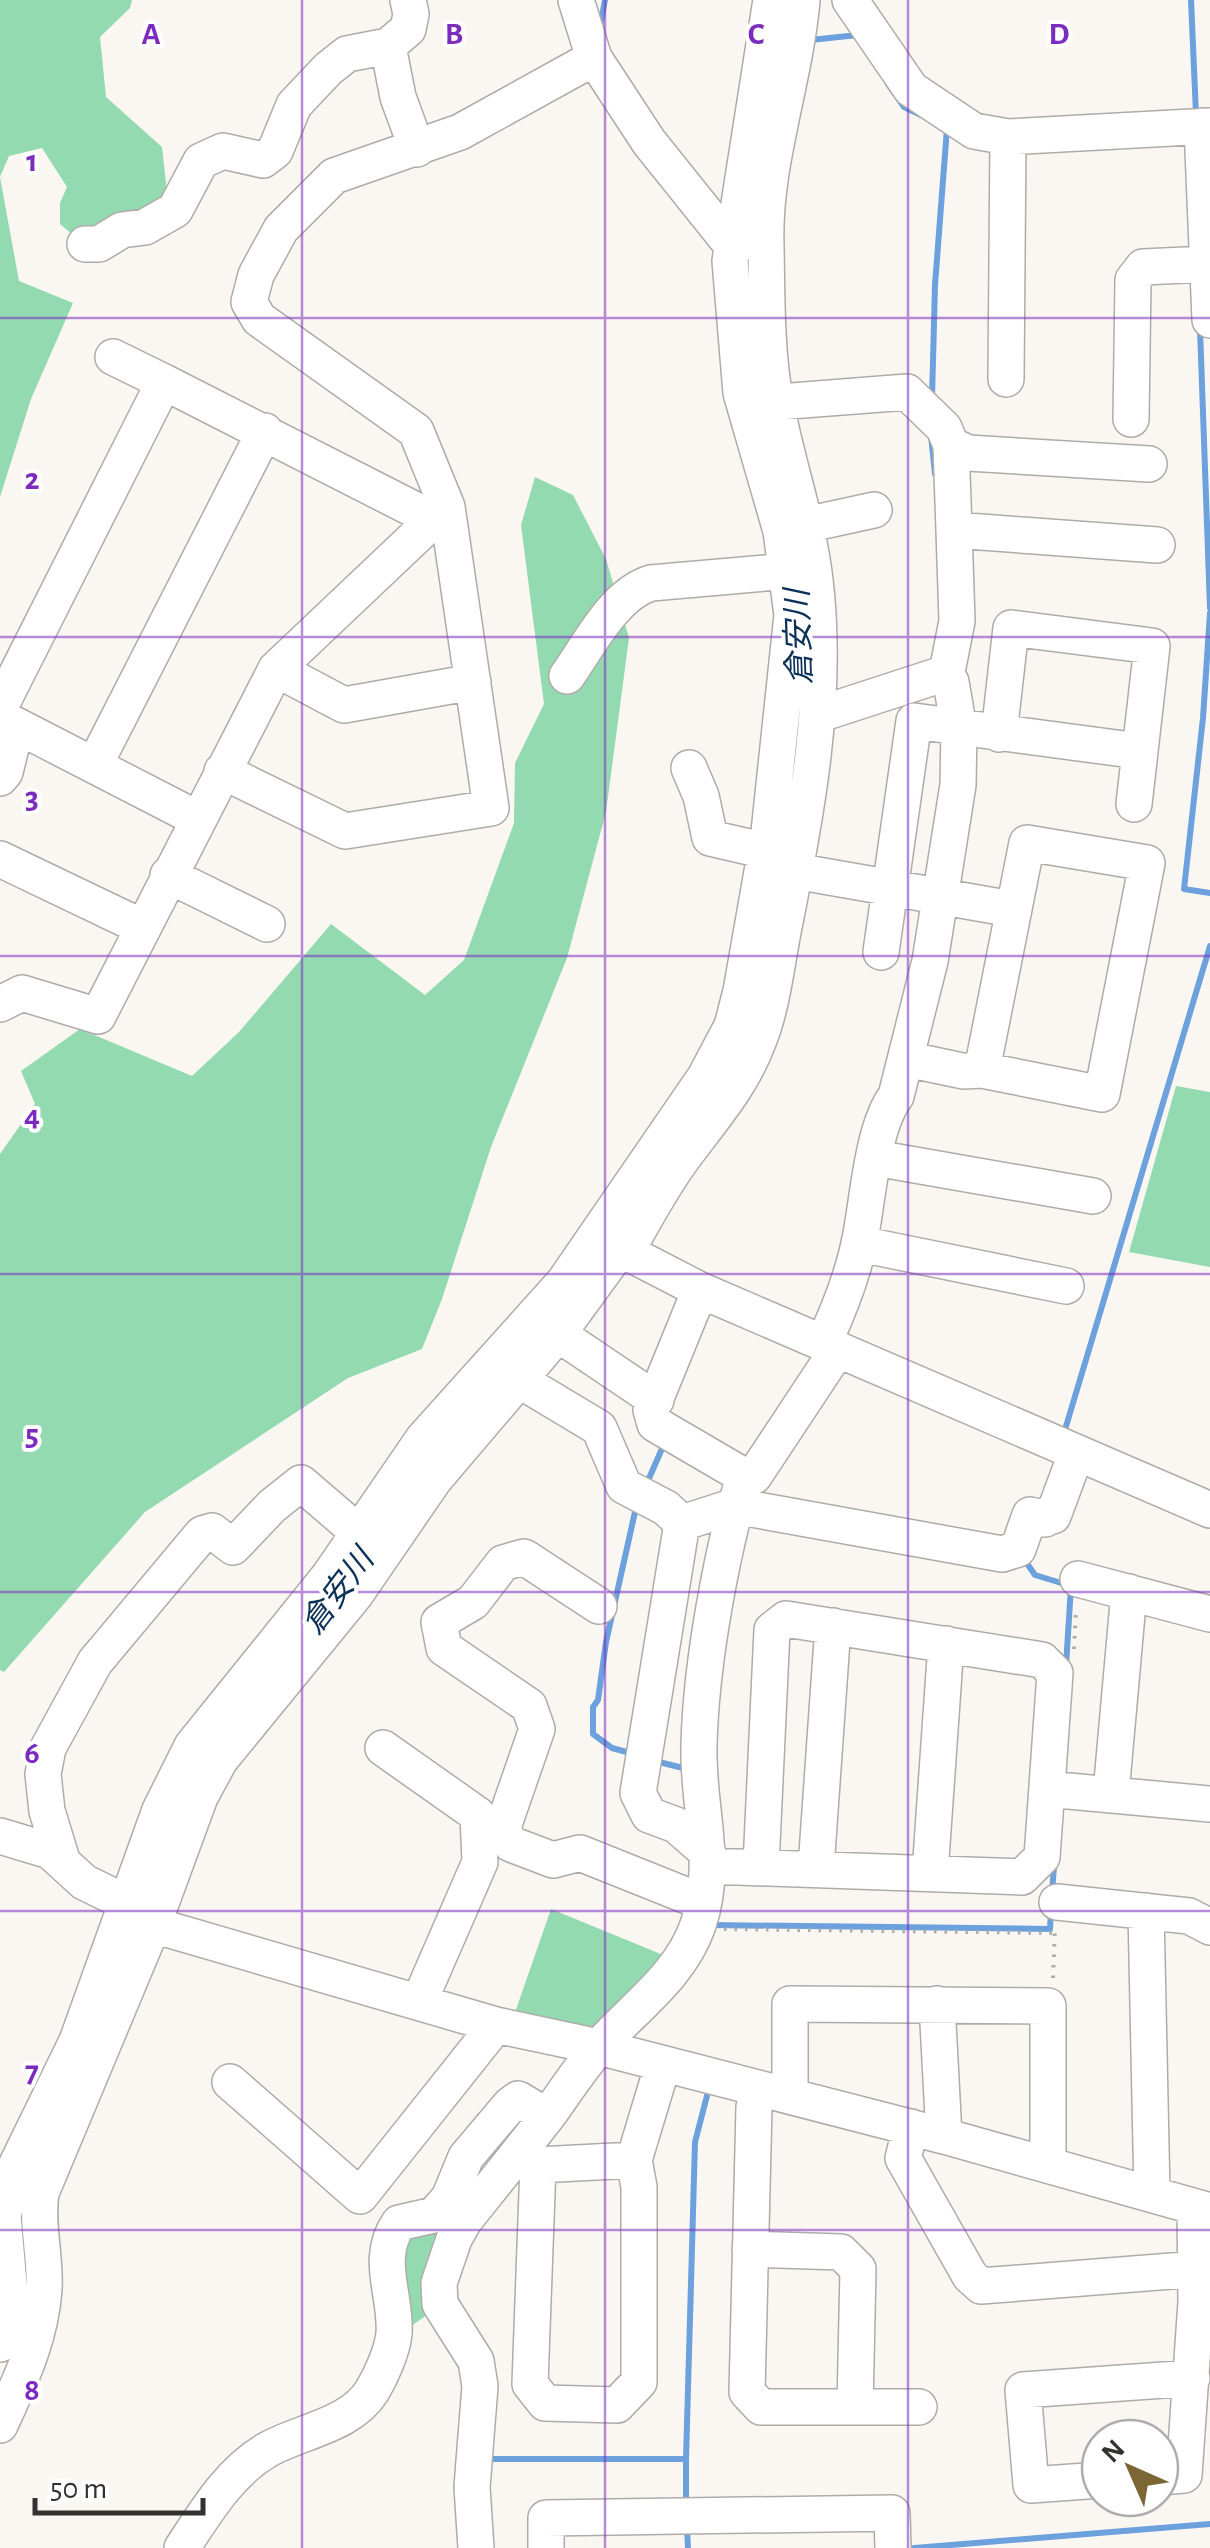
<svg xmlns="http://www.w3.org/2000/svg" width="1210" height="2548" viewBox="0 0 1210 2548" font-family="'Alegreya Sans','Noto Sans JP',sans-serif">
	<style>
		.green { fill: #94dab0 }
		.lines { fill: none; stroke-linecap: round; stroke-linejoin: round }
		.stream { stroke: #6ca1dd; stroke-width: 6 }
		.river { stroke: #6ca1dd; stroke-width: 40 }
		.minor-casing { stroke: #afaca8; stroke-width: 38 }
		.path { stroke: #aeaca8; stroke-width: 4; stroke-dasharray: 2.5 8; stroke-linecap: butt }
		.minor { stroke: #fff; stroke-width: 35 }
		.grid { fill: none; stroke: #7b2cbf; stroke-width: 2.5; stroke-opacity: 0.55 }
		.labels { text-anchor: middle; stroke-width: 8; stroke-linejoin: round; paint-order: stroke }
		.water-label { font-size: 32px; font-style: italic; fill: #0b3158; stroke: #fff }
		.grid-label { font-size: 32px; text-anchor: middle; font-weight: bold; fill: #7b2cbf; stroke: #fff; stroke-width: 8; stroke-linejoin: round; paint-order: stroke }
	</style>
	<rect width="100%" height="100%" fill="#faf7f2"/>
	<path class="green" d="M0 0H132L130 8 100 37 106 97 162 147 167 192 137 214 73 235 60 224V203L67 187 42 148 9 156 0 177 19 281 73 303 31 399 0 497Z
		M535 477 573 495 606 559 629 638 606 812 567 958 491 1147 442 1299 422 1349 348 1378 145 1512 4 1672 0 1670V1154L35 1104 21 1071 80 1029 192 1076 239 1032 331 924 425 995 464 960 514 823 515 763 544 704 521 525Z
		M1176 1086 1210 1092V1267L1129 1252Z
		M551 1909 668 1957 594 2035 512 2021Z
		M443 2211 435 2309 399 2335V2230Z"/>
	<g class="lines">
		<path class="stream" d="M1191 0 1196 114
			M600 27 605 0
			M810 40 858 35
			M888 84 904 107 921 115
			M1200 329 1210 608
			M932 399 935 285 947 128
			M931 436 935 474
			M1210 613 1203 718 1184 889 1210 893
			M1064 1433 1210 946
			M647 1483 664 1444
			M1024 1559 1035 1575 1071 1586 1066 1666
			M634 1754 612 1748 593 1734V1707L598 1700 606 1642 637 1503
			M655 1761 687 1769
			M1052 1893 1054 1866
			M710 1925 1050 1929 1051 1911
			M488 2459H686L695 2142 709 2088
			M686 2459V2505
			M687 2529 688 2548
			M914 2548 1210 2524"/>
		<path class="river" d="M789 792 800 711 801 670"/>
		<g class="minor-casing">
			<path id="minor" d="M408 0 411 14 408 29 388 46 398 97 417 149
				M576 0 594 58 649 142 726 238 731 242H744
				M850 0 911 89 974 131 1008 137 1210 126
				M1202 126 1210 320
				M85 244H99L122 230 145 227 175 210 201 161 223 151 263 160 275 151 294 105 328 69 347 54 388 46
				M113 357 164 382
				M1006 379 1008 137
				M753 404 907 392 944 428 951 445 968 453 1149 464
				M1131 419 1133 280 1143 267 1206 264
				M951 445 954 530 1157 545
				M787 529 874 510
				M276 669 344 705 473 682
				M567 676C589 645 614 594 651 583L788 571
				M946 677 957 621 954 530
				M0 707 164 382 433 519
				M817 715 943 674 946 677
				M0 717 198 819
				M999 734 1011 628 1152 646 1134 804
				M95 764 265 431
				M689 768 701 796 710 838 766 851
				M222 771 345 831 491 808 447 507 416 431 259 319 249 302 256 275 281 229 334 176 460 132 594 58
				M0 778 5 772 16 727
				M0 859 142 927
				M772 867 1012 909
				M168 875 267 924
				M881 952 914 721 1139 751
				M0 1004 22 993 98 1016 276 669 447 507
				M906 1059 963 1071 982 1070 1102 1094 1147 863 1027 843 982 1070
				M875 1158 1093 1196
				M605 1241 700 1290 1210 1510
				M860 1244 1066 1286
				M626 1252C643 1222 660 1190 680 1162 708 1123 741 1088 758 1042 772 1008 776 968 783 932 806 817 829 698 815 580 808 520 787 464 776 404 766 353 767 297 766 246 763 164 795 82 802 0
				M700 1290 651 1410 655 1424 744 1476
				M558 1334 656 1400
				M824 1342C839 1310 853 1275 860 1239 868 1200 872 1127 896 1096L930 961 958 785 959 729 951 682 946 677
				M519 1380 599 1428 624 1486 666 1508 682 1523
				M1078 1579 1210 1614
				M383 1748 478 1815 480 1862 419 2002
				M1047 1789 1210 1804
				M1111 1793 1129 1592
				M502 1830 537 1729 529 1706 444 1648 439 1622 473 1602 503 1563 524 1557 599 1606
				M480 1834 502 1830 511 1844 553 1860 580 1853 690 1897
				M0 1836 50 1851 84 1882 145 1912
				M708 1853 676 1825 649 1815 638 1793 682 1523 735 1506 1002 1554 1018 1549 1030 1515 1045 1519 1046 1515 1053 1516 1076 1454
				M63 1863 47 1811 43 1774 48 1748 95 1662 202 1534 212 1531 233 1547 272 1506 301 1483 359 1533
				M709 1866 1022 1877 1042 1857 1055 1673 1042 1660 786 1619 772 1630 761 1866
				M816 1868 833 1626
				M930 1873 946 1644
				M1057 1902 1189 1916 1210 1927
				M1146 1911 1152 2194
				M153 1925 496 2025 599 2047 944 2136 1210 2211
				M937 2004 944 2136
				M230 2082 360 2196 496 2025
				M759 2089 754 2107 747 2392 761 2407H919
				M790 2096V2004L1048 2006V2165
				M911 2127 903 2158 970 2276 981 2286 1197 2269
				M634 2160 538 2165 530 2384 545 2403 617 2405 639 2382V2187L634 2160 663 2064
				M750 2249 841 2252 858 2269 855 2407
				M0 2344 11 2307 3 2216 13 2172 77 2041 160 1810 192 1746 329 1576 423 1439 564 1282 705 1077 732 1026 741 991 769 832 792 615 781 531 741 393 730 261 771 0
				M0 2425C20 2381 41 2338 44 2289 46 2257 36 2225 41 2193L153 1925 200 1797 220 1760 355 1595 434 1480 558 1334 620 1249
				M1160 2477 1184 2475 1196 2302 1195 2207
				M1100 2480 1031 2485 1023 2390 1192 2378
				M182 2548C205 2513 229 2472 267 2450 300 2431 350 2426 372 2391 381 2376 392 2352 394 2334 397 2296 374 2259 399 2223L434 2215 449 2198 466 2157 510 2105 518 2099 547 2116
				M476 2548 472 2487 480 2386 476 2361 440 2304 439 2283 454 2239 464 2221C492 2186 521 2150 549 2114 565 2092 580 2068 599 2047 633 2008 680 1977 698 1925 719 1864 697 1806 699 1745 701 1663 721 1555 744 1476H754L838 1349
				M546 2548V2518L892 2513 893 2548"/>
		</g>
		<path class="path" d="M1074 1649 1076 1609
			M724 1929 1054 1933
			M1053 1978 1055 1928"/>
		<use href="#minor" class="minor"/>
	</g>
	<path class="grid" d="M302 0V2548M605 0V2548M908 0V2548M0 318H1210M0 637H1210M0 956H1210M0 1274H1210M0 1592H1210M0 1911H1210M0 2230H1210"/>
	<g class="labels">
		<g class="water-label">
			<text transform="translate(798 637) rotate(-92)" y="11">倉安川</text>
			<text transform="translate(337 1591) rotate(-53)" y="11">倉安川</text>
		</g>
	</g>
	<g class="grid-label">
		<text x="151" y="44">A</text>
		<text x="454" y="44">B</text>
		<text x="756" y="44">C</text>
		<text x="1059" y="44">D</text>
		<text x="32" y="171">1</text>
		<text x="32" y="489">2</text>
		<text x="32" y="808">3</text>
		<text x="32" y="1126">4</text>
		<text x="32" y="1445">5</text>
		<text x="32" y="1763">6</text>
		<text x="32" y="2082">7</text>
		<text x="32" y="2400">8</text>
	</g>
	<g transform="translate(1130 2468) rotate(315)"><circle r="48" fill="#ffffff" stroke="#aeadad" stroke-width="2.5"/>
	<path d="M0-8L18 38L0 25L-18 38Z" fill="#7c6635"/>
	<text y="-15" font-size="28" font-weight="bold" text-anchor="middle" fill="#343231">N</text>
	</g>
	<path d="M35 2498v15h168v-15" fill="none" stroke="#343231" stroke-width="5"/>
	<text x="50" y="2498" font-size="30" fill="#343231" stroke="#ffffff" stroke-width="8" paint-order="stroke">50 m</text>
</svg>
